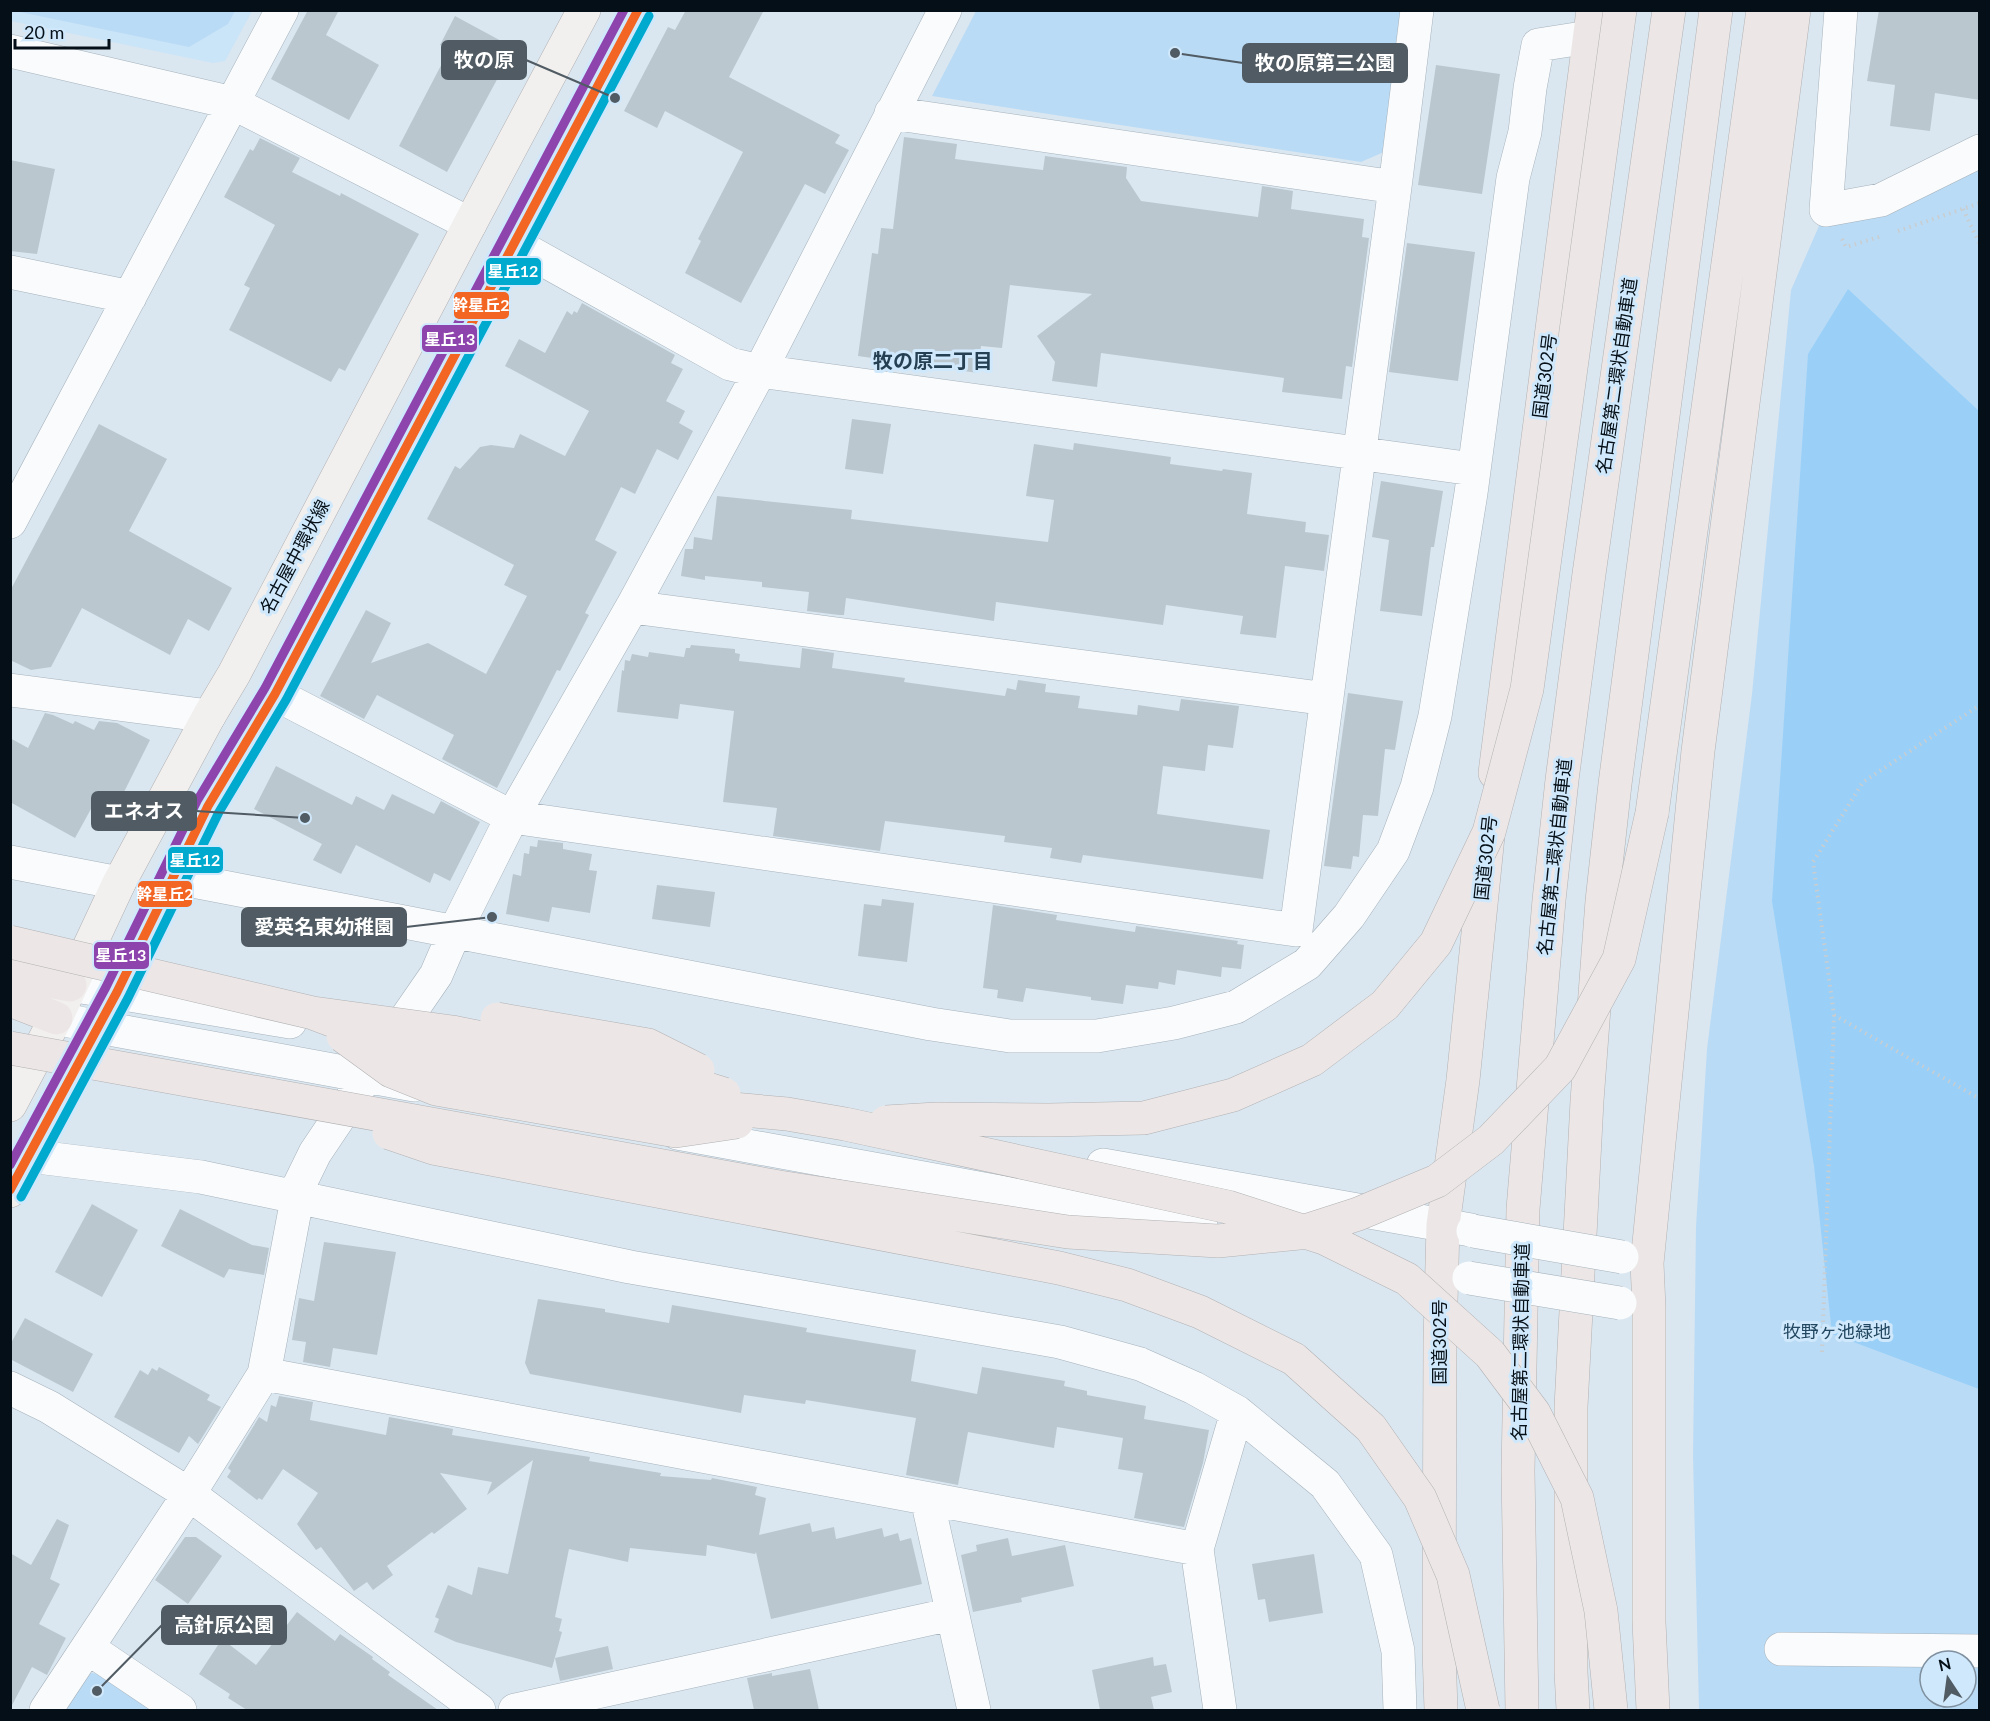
<svg xmlns="http://www.w3.org/2000/svg" width="1990" height="1721" viewBox="0 0 1990 1721" font-family="Lato,'Noto Sans JP',sans-serif">
	<style>
		.built { fill: #cae4f8 }
		.green { fill: #badbf5; fill-rule: evenodd }
		.forest { fill: #9ad0f8 }
		.building { fill: #bbc7cf }
		.lines { fill: none; stroke-linecap: round; stroke-linejoin: round }
		.minor-casing { stroke: #a6b2bb; stroke-width: 34 }
		.major-casing { stroke: #b2b1b3; stroke-width: 34 }
		.highway-casing { stroke: #b2b1b3; stroke-width: 34 }
		.path { stroke: #c9cdcf; stroke-width: 4; stroke-dasharray: 1.5 4.5; stroke-linecap: butt }
		.minor { stroke: #f9fbfd; stroke-width: 33 }
		.major { stroke: #f2f0ef; stroke-width: 33 }
		.highway { stroke: #ece7e6; stroke-width: 33 }
		.minor-bridge-casing { stroke: #a6b2bb; stroke-width: 34; stroke-linecap: butt }
		.highway-bridge-casing { stroke: #b2b1b3; stroke-width: 34; stroke-linecap: butt }
		.minor-bridge { stroke: #f9fbfd; stroke-width: 33 }
		.highway-bridge { stroke: #ece7e6; stroke-width: 33 }
		.bus-1-casing { stroke: #d0e8fb; stroke-width: 14 }
		.bus-2-casing { stroke: #d0e8fb; stroke-width: 14 }
		.bus-3-casing { stroke: #d0e8fb; stroke-width: 14 }
		.bus-1 { stroke: #f26522; stroke-width: 9 }
		.bus-2 { stroke: #00a9ce; stroke-width: 9 }
		.bus-3 { stroke: #8e44ad; stroke-width: 9 }
		.labels { text-anchor: middle; stroke-width: 6; stroke-linejoin: round; paint-order: stroke }
		.street-label { font-size: 18px; fill: #050f17; stroke: #d0e8fb }
		.park-label { font-size: 18px; fill: #224761; stroke: #d0e8fb }
		.neighbourhood-label { font-size: 20px; font-weight: bold; fill: #264053; stroke: #d0e8fb }
		.leader { fill: none; stroke: #505b63; stroke-width: 2 }
		.callout-dot { fill: #505b63; stroke: #d0e8fb; stroke-width: 2 }
		.callout { fill: #505b63; stroke: #505b63; stroke-width: 2 }
		.callout-label { font-size: 20px; text-anchor: middle; font-weight: bold; fill: #fff }
		.line-badge { stroke: #d0e8fb; stroke-width: 2 }
		.badge-label { font-size: 16px; text-anchor: middle; font-weight: bold; fill: #fff }
	</style>
	<rect width="100%" height="100%" fill="#dae7f1"/>
	<path class="built" d="M11 10 252 11 225 61 213 63 11 21Z"/>
	<path class="green" d="M15 11H235L228 24 189 47Z
		M976 11H1403L1384 152 1361 162 932 96Z
		M1979 151V1710H1699L1693 1456 1696 1226 1707 1049 1752 694 1791 290 1826 210ZM1930 1661H1966V1697H1930Z
		M84 1672 99 1674 153 1710H58Z"/>
	<path class="forest" d="M1848 289 1979 411V1389L1832 1334 1814 1166 1772 901 1808 354Z"/>
	<path class="building" d="M308 10H339L326 35 379 65 349 120 271 79Z
		M686 10H764L729 77 840 135 835 143 849 150 825 194 805 184 741 303 685 273 701 241 698 239 743 152 665 111 657 128 624 111 668 27 675 30Z
		M1879 10H1980V100L1935 93 1930 131 1890 126 1895 85 1867 81Z
		M455 16 514 48 447 172 399 146 449 50 440 45Z
		M1436 65 1500 74 1482 194 1418 185Z
		M904 137 957 144 955 159 1043 170 1045 156 1127 167 1126 178 1141 201 1258 217 1262 186 1293 191 1291 209 1364 219 1362 237 1369 238 1352 367 1346 366 1342 399 1282 392 1284 378 1101 353 1097 387 1052 381 1055 362 1037 336 1092 294 1010 285 1002 348 981 346 978 373 858 356 872 253 878 254 881 228 893 229Z
		M260 138 300 158 292 172 340 196 341 193 419 234 345 371 339 368 331 382 229 330 250 288 244 285 275 225 224 197 250 149 253 151Z
		M10 160 55 169 37 254 10 251Z
		M1407 243 1475 252 1458 381 1389 372Z
		M582 303 675 355 671 363 683 369 666 401 685 411 679 423 693 431 678 460 657 449 635 494 621 487 595 540 617 552 585 613 589 615 560 671 557 670 497 788 442 759 454 735 377 695 364 719 320 696 366 610 391 623 371 663 428 643 486 674 527 596 504 585 514 565 427 519 455 466 460 469 480 447 491 445 514 448 520 434 565 456 589 411 505 366 519 339 545 353 567 311 572 315 574 311 577 313Z
		M852 419 891 424 883 474 845 469Z
		M99 424 167 459 129 531 232 588 209 631 188 619 170 655 82 608 51 667 31 670 10 660V591Z
		M1074 443 1171 457 1170 464 1222 471 1223 469 1252 473 1247 514 1306 522 1305 532 1329 535 1324 571 1285 566 1276 638 1240 634 1243 616 1166 605 1163 625 996 602 994 621 846 598 844 615H839L807 611 809 592 762 587V582L705 576V580L681 576 685 549H693L694 537 712 540 717 496 852 510 851 519 1048 542 1054 500 1026 496 1034 444 1073 450Z
		M1381 481 1443 491 1434 547H1431L1422 616 1380 611 1389 540 1372 537Z
		M691 645 735 649V653L740 654 739 661 800 668 802 648 834 653 832 668 905 678 904 682 1005 696 1007 688 1016 690 1018 680 1046 684 1045 692 1080 696 1078 708 1137 715 1138 705 1179 711 1181 699 1239 706 1233 748 1208 745 1205 771 1163 766 1157 814 1270 830 1263 879 1083 855 1081 863 1050 858 1052 848 1004 842 1005 836 885 821 880 851 773 836 777 808 723 802 734 711 680 704 678 719 617 712 622 670 624 671 625 660 630 661 632 654 648 657 649 652 684 657 686 648H690Z
		M1348 693 1403 701 1395 750 1385 749 1378 816 1363 815 1359 857 1353 856 1351 869 1324 866Z
		M45 713 53 715 73 724 75 721 94 730 99 721 117 723 150 740 116 808 97 798 75 838 10 802V738L28 748Z
		M276 766 352 805 356 796 384 810 392 794 434 814 441 801 480 822 450 881 434 873 430 883 356 845 341 874 313 860 322 844 254 809Z
		M538 840 563 843V849L592 854 589 870 597 871 590 913 552 907 549 922 506 914 513 874 521 876 524 853 529 854 530 846 537 847Z
		M657 885 715 892 710 927 652 919Z
		M882 899 914 903 907 962 858 956 864 904 881 906Z
		M993 905 1057 915 1056 920 1135 932 1136 926 1238 941 1237 944 1244 945 1241 969 1222 967 1221 977 1177 970 1175 985 1159 982 1158 989 1126 985 1123 1004 1091 1000V997L1026 988 1023 1002 997 998 998 990 983 988Z
		M92 1204 138 1230 102 1297 55 1272Z
		M180 1209 252 1245 269 1248 264 1275 229 1269 224 1278 161 1246Z
		M324 1242 396 1252 377 1355 333 1348 330 1367 303 1362 306 1342 292 1340 299 1298 314 1301Z
		M538 1299 605 1309V1312L669 1323 672 1305 807 1328 806 1332 916 1350 911 1381 977 1394 982 1367 1065 1381 1064 1386 1087 1391V1395L1146 1406 1144 1419 1209 1430 1203 1463 1184 1527 1134 1518 1143 1473 1118 1469 1123 1438 1057 1427 1054 1448 968 1432 958 1485 906 1475 916 1418 806 1400 805 1404 744 1395 741 1413 530 1374 525 1363Z
		M25 1318 93 1354 73 1392 10 1359V1345Z
		M159 1367 210 1395 207 1400 221 1407 198 1444 189 1436 179 1453 114 1417 140 1370 148 1375 152 1368 157 1371Z
		M279 1396 313 1402 310 1420 386 1435 389 1417 453 1429 452 1435 590 1457 589 1461 661 1473 660 1476 711 1480 712 1478 757 1487 755 1495 766 1498 759 1535 810 1523 812 1532 834 1527 836 1539 882 1528 884 1537 898 1533 900 1541 911 1538 922 1584 771 1619 756 1552 755 1554 707 1545 706 1556 630 1548 628 1562 569 1549 555 1617 562 1619 559 1631 562 1632 552 1668 456 1642 434 1632 439 1619 435 1617 448 1585 472 1595 478 1567 508 1574 533 1460 487 1495 492 1482 440 1473 467 1509 434 1534 432 1532 387 1566 393 1575 373 1590 367 1582 354 1591 321 1547 316 1550 297 1524 318 1493 283 1469 262 1500 259 1498 257 1500 227 1477 231 1471 228 1468 259 1417 267 1422 271 1405 276 1407Z
		M57 1519 69 1525 50 1579 60 1584 39 1624 66 1638 47 1675 32 1667 10 1709V1553L31 1565Z
		M185 1537H196L222 1556 188 1604 155 1580Z
		M1008 1538 1012 1556 1065 1545 1074 1586 1021 1598 1022 1602 973 1612 961 1555 977 1551 976 1545Z
		M1314 1554 1323 1613 1269 1622 1265 1599 1258 1600 1252 1564Z
		M297 1612 335 1641 340 1634 373 1657 372 1659 390 1672 388 1675 438 1710H247L228 1698 230 1694 199 1674 222 1639 256 1665Z
		M608 1646 613 1669 560 1681 555 1658Z
		M1153 1657 1154 1666 1166 1664 1172 1692 1151 1697 1154 1710H1100L1092 1670Z
		M810 1669 819 1710H754L747 1678 772 1673V1676Z"/>
	<g class="lines">
		<g class="minor-casing">
			<path id="minor" d="M1841 10 1826 210 1881 200 1980 151
				M10 51 233 103 470 224
				M891 113 1395 187
				M513 243 730 364 760 371 1473 469
				M10 272 130 297
				M10 522 282 10
				M632 607 1327 699
				M10 690 209 716
				M275 694 512 817 1296 930 1395 187 1417 10
				M10 862 119 883
				M172 877 931 1024 1010 1036H1097L1174 1023 1236 1007 1307 964 1349 916 1393 851 1417 787 1435 716 1471 493 1513 178 1525 132 1530 88 1538 45 1589 37
				M70 985 290 1022
				M56 1018 98 1027 414 1085
				M387 1046 436 975 455 931 512 817 632 607 760 371 945 10
				M677 1133 1202 1229
				M29 1156 201 1177 630 1267 1060 1342 1140 1364 1194 1388 1237 1412 1325 1484 1376 1555 1398 1651 1400 1710
				M1103 1165 1471 1230
				M293 1198 315 1153 360 1086
				M264 1374 1197 1549
				M10 1388 49 1407 189 1494 479 1710
				M927 1499 974 1710
				M88 1648 180 1710
				M1781 1649 1980 1651
				M46 1710 189 1494 264 1374 297 1199
				M515 1710 952 1614
				M1220 1710 1197 1549 1237 1412"/>
		</g>
		<g class="major-casing">
			<path id="major" d="M10 1105 56 1018 119 883 209 716 234 674 470 224 584 10
				M10 1191 117 992 208 806 275 694 638 10"/>
		</g>
		<g class="highway-casing">
			<path id="highway" d="M1495 773 1593 10
				M1652 813 1763 10
				M10 974 70 985
				M10 1000 56 1018
				M1441 1710 1439 1651 1440 1341 1443 1225 1463 1080 1488 836
				M1522 1710 1518 1471 1523 1209 1549 900 1562 780 1589 574 1669 10
				M1573 1710 1571 1672V1407L1587 1101 1602 901 1615 784 1716 10
				M1653 1710 1649 1622V1308L1647 1263 1698 751 1794 10"/>
		</g>
		<path class="path" d="M1963 209 1980 245
			M1898 231 1980 203
			M1842 239 1846 247 1882 236
			M1834 1015 1980 1099
			M1822 1352 1834 1015 1813 862 1863 782 1980 705"/>
		<use href="#minor" class="minor"/>
		<use href="#major" class="major"/>
		<use href="#highway" class="highway"/>
		<g class="minor-bridge-casing">
			<path id="minor-bridge" d="M1473 1231 1622 1257
				M1469 1278 1620 1303"/>
		</g>
		<g class="highway-bridge-casing">
			<path id="highway-bridge" d="M10 942 313 1013 452 1032 653 1072 724 1094
				M313 1013 438 1060 678 1104 787 1114 845 1124 1228 1207 1324 1238 1407 1279 1490 1354 1534 1413 1577 1498 1601 1611 1611 1710
				M497 1019 648 1045 698 1070
				M343 1036 391 1071 436 1089 676 1131 737 1122
				M10 1048 779 1187 1068 1232 1218 1241 1299 1233 1358 1214 1437 1181 1491 1140 1560 1068 1619 959 1652 813
				M886 1122 937 1119 1049 1120 1144 1118 1233 1095 1312 1060 1385 1005 1436 943 1489 832 1527 689 1620 10
				M389 1133 433 1148 1059 1268 1127 1285 1200 1312 1294 1359 1371 1428 1420 1498 1453 1575 1483 1710"/>
		</g>
		<use href="#minor-bridge" class="minor-bridge"/>
		<use href="#highway-bridge" class="highway-bridge"/>
		<g class="bus-1-casing">
			<path id="bus-1" d="M10 1190 117 992 208 806 275 694 638 10"/>
		</g>
		<g class="bus-2-casing">
			<path id="bus-2" d="M21 1197 128 998 219 812 286 700 649 16"/>
		</g>
		<g class="bus-3-casing">
			<path id="bus-3" d="M10 1165 106 987 197 801 265 688 624 10"/>
		</g>
		<use href="#bus-1" class="bus-1"/>
		<use href="#bus-2" class="bus-2"/>
		<use href="#bus-3" class="bus-3"/>
	</g>
	<g class="labels">
		<g class="street-label">
			<text transform="translate(1545 376) rotate(-83)" y="6">国道302号</text>
			<text transform="translate(1617 376) rotate(-82)" y="6">名古屋第二環状自動車道</text>
			<text transform="translate(295 557) rotate(-62)" y="6">名古屋中環状線</text>
			<text transform="translate(1555 857) rotate(-84)" y="6">名古屋第二環状自動車道</text>
			<text transform="translate(1486 858) rotate(-84)" y="6">国道302号</text>
			<text transform="translate(1440 1342) rotate(-90)" y="6">国道302号</text>
			<text transform="translate(1521 1342) rotate(-89)" y="6">名古屋第二環状自動車道</text>
		</g>
		<g class="park-label">
			<text x="1837" y="1338">牧野ヶ池緑地</text>
		</g>
		<g class="neighbourhood-label">
			<text x="933" y="368">牧の原二丁目</text>
		</g>
	</g>
	<path class="leader" d="M615 98L526 60M1175 53L1243 63M305 818L196 811M492 917L406 927M97 1691L162 1625"/>
	<g class="callout-dot">
		<circle cx="615" cy="98" r="6"/>
		<circle cx="1175" cy="53" r="6"/>
		<circle cx="305" cy="818" r="6"/>
		<circle cx="492" cy="917" r="6"/>
		<circle cx="97" cy="1691" r="6"/>
	</g>
	<g class="callout">
		<rect x="442" y="41" width="84" height="38" rx="6"/>
		<rect x="1243" y="44" width="164" height="38" rx="6"/>
		<rect x="92" y="792" width="104" height="38" rx="6"/>
		<rect x="242" y="908" width="164" height="38" rx="6"/>
		<rect x="162" y="1606" width="124" height="38" rx="6"/>
	</g>
	<g class="callout-label">
		<text x="484" y="67">牧の原</text>
		<text x="1325" y="70">牧の原第三公園</text>
		<text x="144" y="818">エネオス</text>
		<text x="324" y="934">愛英名東幼稚園</text>
		<text x="224" y="1632">高針原公園</text>
	</g>
	<g class="line-badge">
		<rect x="485" y="257" width="57" height="29" rx="6" fill="#00a9ce"/>
		<rect x="453" y="291" width="57" height="29" rx="6" fill="#f26522"/>
		<rect x="421" y="324" width="57" height="29" rx="6" fill="#8e44ad"/>
		<rect x="167" y="846" width="57" height="28" rx="6" fill="#00a9ce"/>
		<rect x="137" y="880" width="56" height="28" rx="6" fill="#f26522"/>
		<rect x="93" y="941" width="57" height="29" rx="6" fill="#8e44ad"/>
	</g>
	<g class="badge-label">
		<text x="513" y="277">星丘12</text>
		<text x="481" y="311">幹星丘2</text>
		<text x="450" y="345">星丘13</text>
		<text x="195" y="866">星丘12</text>
		<text x="165" y="900">幹星丘2</text>
		<text x="121" y="961">星丘13</text>
	</g>
	<rect width="1990" height="1721" fill="none" stroke="#050f17" stroke-width="24"/>
	<g transform="translate(1948 1679) rotate(347)"><circle r="28" fill="#d0e8fb" stroke="#7f91a0" stroke-width="1.5"/>
	<path d="M0-4.5L10 22L0 15L-10 22Z" fill="#505b63"/>
	<text y="-9" font-size="16" font-weight="bold" text-anchor="middle" fill="#050f17">N</text>
	</g>
	<path d="M15 39v9h94v-9" fill="none" stroke="#050f17" stroke-width="3"/>
	<text x="24" y="39" font-size="18" fill="#050f17" stroke="#d0e8fb" stroke-width="4.5" paint-order="stroke">20 m</text>
</svg>
